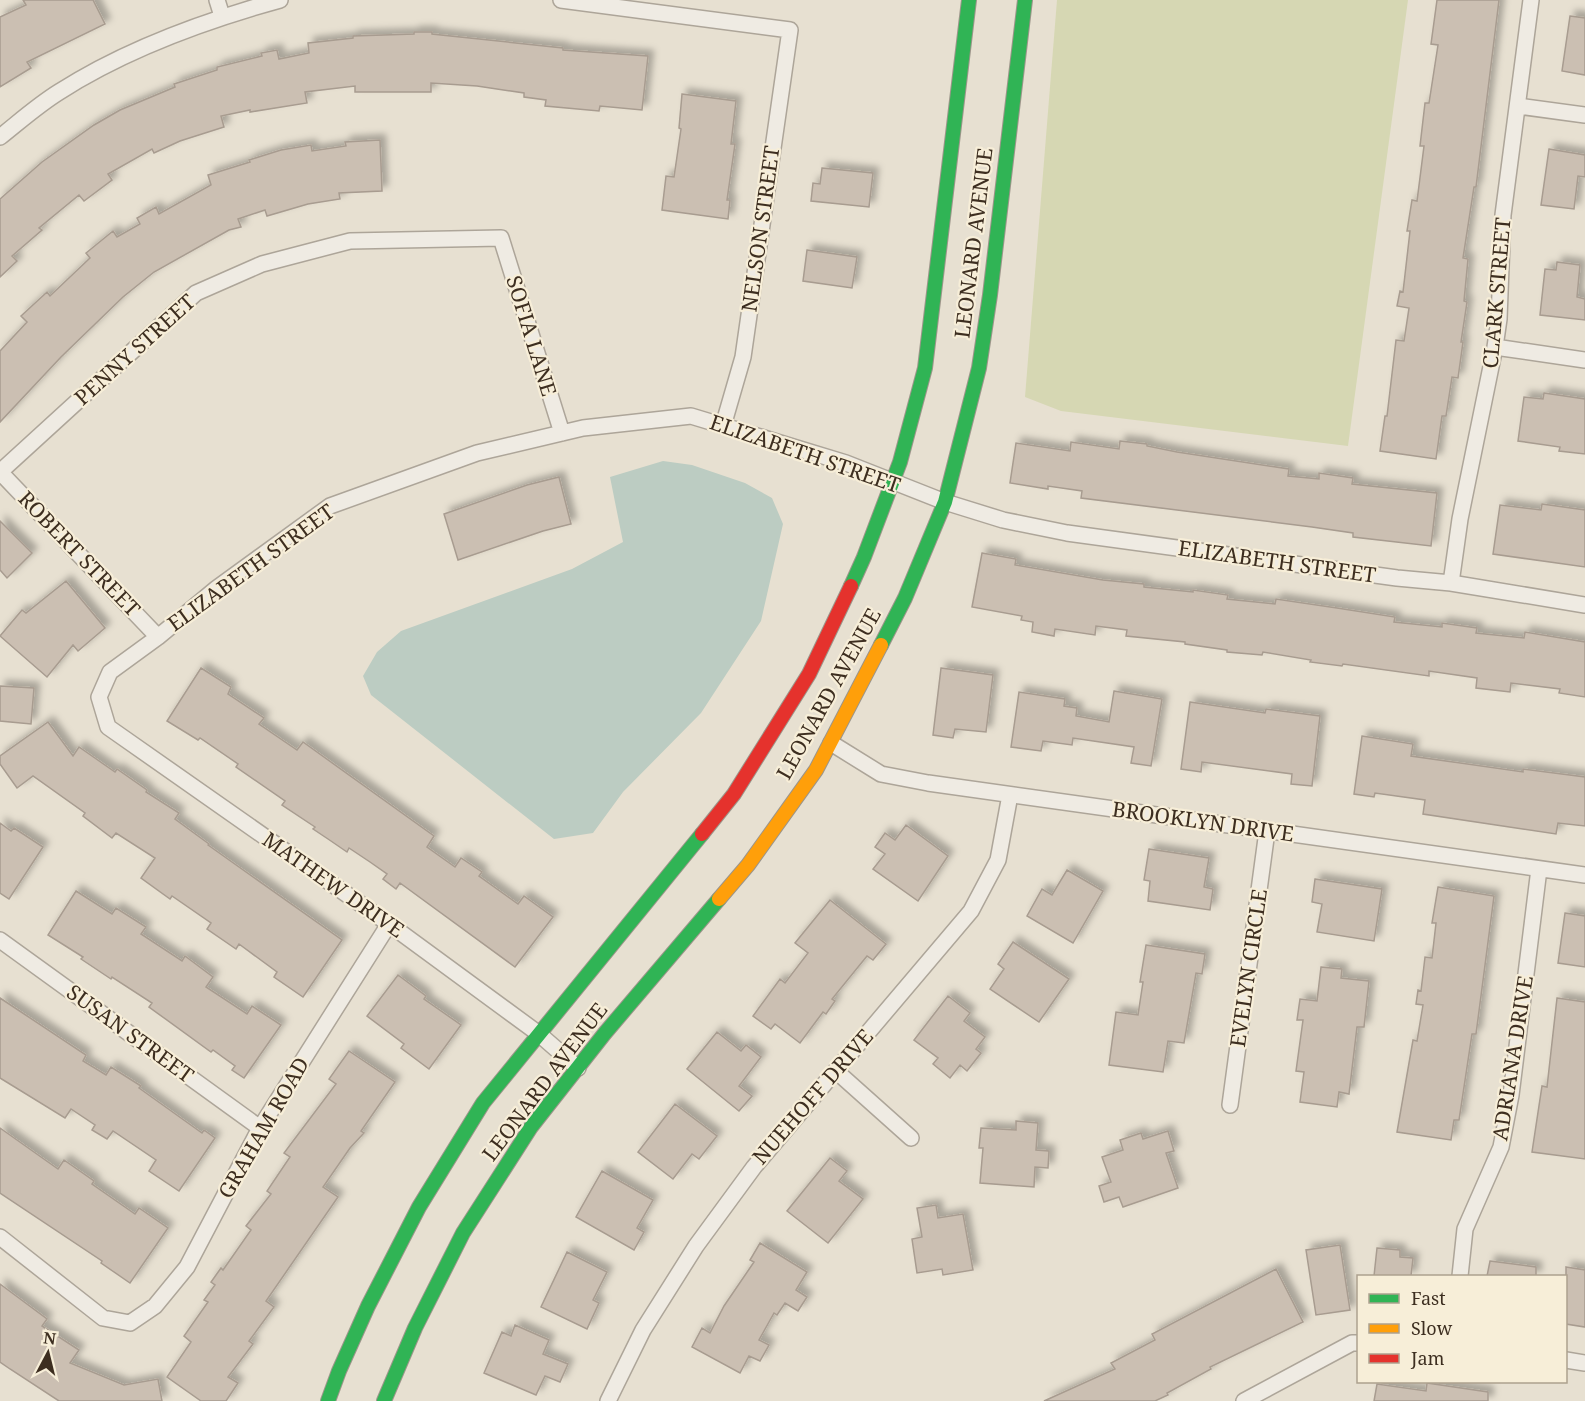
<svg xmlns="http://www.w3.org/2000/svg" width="1585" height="1401" viewBox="0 0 1585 1401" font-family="'Noto Serif',serif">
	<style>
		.green { fill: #d6d7b3 }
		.water { fill: #bcccc2 }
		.building { fill: #cbbfb2; stroke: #a89c90; stroke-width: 1.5; filter: url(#shadow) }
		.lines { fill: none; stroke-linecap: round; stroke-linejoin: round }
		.street-casing { stroke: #ada599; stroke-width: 18 }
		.fast-casing { stroke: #9c958a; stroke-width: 16 }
		.slow-casing { stroke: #9c958a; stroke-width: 16 }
		.jam-casing { stroke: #9c958a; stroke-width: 16 }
		.street { stroke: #efebe3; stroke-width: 15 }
		.fast { stroke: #30b455; stroke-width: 14 }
		.slow { stroke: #ff9f0a; stroke-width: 14 }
		.jam { stroke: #e5322d; stroke-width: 14 }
		.labels { text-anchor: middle; stroke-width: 4.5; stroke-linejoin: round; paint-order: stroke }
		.street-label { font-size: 21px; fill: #3d2e20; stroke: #f7eed8 }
	</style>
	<defs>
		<filter id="shadow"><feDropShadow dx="5.5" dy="-5.5" stdDeviation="3" flood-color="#0004"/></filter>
	</defs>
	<rect width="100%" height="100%" fill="#e7e0d1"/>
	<path class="green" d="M1057 0H1408L1348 446 1061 411 1025 397Z"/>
	<path class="water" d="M663 461 692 465 745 483 772 498 783 524 761 621 701 713 623 792 593 833 554 839 371 695 363 676 377 652 401 631 572 569 623 542 610 477Z"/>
	<path class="building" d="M23 0H93L105 24 27 62 31 68 0 87V17L26 5Z
		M1437 0H1499L1476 187H1474L1463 258 1468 259 1464 301 1467 302 1461 342H1463L1458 378 1452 377 1446 416H1442L1436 459 1380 451 1385 416H1387L1396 340 1404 341 1409 308 1397 306 1400 291 1403 292 1410 231H1407L1412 200 1417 201 1424 146H1420L1425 103H1429L1438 45 1431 44Z
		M1570 16 1585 18V75L1562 71Z
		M414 32H432V34L563 48V50L648 56 642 110 600 106 599 111 545 106 546 100 524 97V93L477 86 431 83V92H355V86L305 92 307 103 250 112V110L221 116 224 127 180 141 154 153 152 149 108 174 112 180 84 201 79 195 39 228 42 230 12 256 17 261 0 277V199L42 162 94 125 120 110 175 87 174 84 217 70V67L262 56 261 53 277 50 279 59 309 53 308 43 353 38V36L414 34Z
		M682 94 736 101 731 144H735L727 200H730L728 219 662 210 666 176 674 177 681 129 679 128Z
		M380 140 382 191 339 193 340 199 308 204 267 216 265 210 238 219 241 227 229 230 154 272 123 297 61 357 0 422V351L27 322 21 316 47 292 50 296 90 258 86 253 113 231 117 237 140 224 137 218 156 207 159 214 211 185 208 175 250 162 249 160 281 150 311 145 312 151 346 146 345 142Z
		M1549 149 1585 155V177L1578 176 1574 209 1541 205Z
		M822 168 873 173 869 207 811 201 813 183 820 184Z
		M807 250 857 257 852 288 803 281Z
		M1557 262 1580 265 1577 297 1585 299V320L1540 315 1545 269 1556 270Z
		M1544 393 1585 399V454L1559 451 1560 447 1518 441 1524 397 1543 399Z
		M1120 441 1147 444V446L1177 452 1289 469 1288 476 1319 479V473L1353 478 1352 484 1437 493 1431 546 1353 537V533L1312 527 1081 498 1082 491 1048 486V489L1010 483 1016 443 1070 451 1071 442 1119 449Z
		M559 477 571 524 543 531 458 560 444 514 527 485Z
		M1542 504 1585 510V567L1493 554 1500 505 1541 510Z
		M0 521 32 553 7 578 0 570Z
		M982 553 1016 559 1015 565 1103 580 1144 584V587L1193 592V590L1228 595 1227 599 1275 604 1276 599 1337 608 1395 617 1394 622 1442 627V623L1477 628 1476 633 1524 638 1525 632 1585 642V697L1559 693 1560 689 1511 683 1510 692 1476 688 1477 678 1429 671V676L1343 664 1342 666 1310 662 1311 660 1263 652 1262 655 1227 652V650L1185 644V642L1126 636 1127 630 1096 626 1095 635 1055 629 1054 636 1032 632 1033 622 1021 620 1022 616 972 607Z
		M66 581 105 628 78 651 73 645 47 677 0 636 22 610 26 613Z
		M201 668 231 687 228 694 264 718 259 724 297 750 303 742 434 836 427 847 455 867 461 858 482 872 479 876 518 904 524 896 553 917 515 967 400 883 396 889 383 879 387 874 370 862 349 848 347 852 328 839 313 829 315 827 282 805 285 801 236 767 238 764 200 738 198 740 167 721Z
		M941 668 993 675 986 732 955 729 953 738 933 735Z
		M0 686 34 688 31 724 0 721Z
		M1114 691 1162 699 1151 766 1131 763 1134 747 1073 738 1072 745 1043 741 1041 751 1011 747 1019 692 1065 699 1064 706 1077 708 1076 716 1109 722Z
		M1190 702 1265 713 1266 709 1320 716 1312 786 1291 784 1292 774 1202 762 1201 772 1181 769Z
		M48 722 73 756 79 747 115 772 117 769 147 790 146 792 179 813 175 819 209 844 208 845 342 940 303 997 274 977 277 972 239 944 236 949 207 929 211 923 172 896 170 899 141 878 155 858 116 833 112 838 83 816 85 813 33 776 17 788 0 764V756Z
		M1362 736 1413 744 1411 756 1523 772V769L1585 777V826L1558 823 1556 834 1423 814 1425 800 1375 793 1374 797 1354 794Z
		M0 823 11 831 14 828 43 847 9 899 0 893Z
		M906 825 948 856 918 901 873 869 885 854 875 847 885 833 895 840Z
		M1149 849 1209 858 1204 887 1213 889 1210 910 1148 901 1150 881 1144 880Z
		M1067 870 1103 891 1073 943 1027 916 1042 889 1052 895Z
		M1315 879 1382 889 1374 941 1317 932 1322 904 1312 902Z
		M1438 887 1494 896 1476 1034H1472L1459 1120H1454L1451 1140 1397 1132 1413 1040 1417 1041 1423 1005 1416 1004 1418 990 1421 991 1425 957 1432 958 1436 923H1432Z
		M76 891 112 914 116 908 146 927 141 934 182 961 185 956 213 977 206 987 247 1014 252 1006 281 1025 244 1078 232 1070 235 1066 213 1050 211 1052 149 1007 152 1003 112 977 111 979 81 959 83 957 48 935Z
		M830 900 886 944 873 960 867 956 832 999 835 1001 826 1014 823 1012 800 1043 775 1024 771 1029 753 1016 780 979 785 983 808 953 795 943Z
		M1565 913 1585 916V967L1558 963Z
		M1013 942 1069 979 1039 1022 990 989 1004 969 998 964Z
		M1146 945 1205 954 1202 974 1196 973 1184 1043 1168 1041 1163 1072 1109 1065 1116 1012 1138 1015 1143 982H1140Z
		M1321 967 1342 969 1341 978 1369 981 1364 1027H1357L1349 1094 1339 1092 1337 1107 1300 1102 1304 1072 1296 1071 1303 1020H1297L1300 999 1317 1001Z
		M398 975 426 996 424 999 461 1025 429 1069 401 1048 404 1044 367 1016Z
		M948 996 970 1013 964 1021 985 1037 976 1049 981 1053 967 1071 960 1065 950 1078 933 1064 938 1058 914 1040Z
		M0 998 86 1055 83 1061 106 1075 111 1067 141 1086 139 1088 202 1133 204 1130 215 1138 179 1191 149 1171 156 1160 113 1131 107 1139 92 1130 95 1125 71 1109 65 1118 0 1078Z
		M1557 998 1585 1002V1159L1532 1152 1542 1086 1547 1087Z
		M717 1032 741 1051 746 1045 761 1057 739 1086 752 1096 739 1111 687 1069Z
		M349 1051 395 1082 361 1131 364 1133 350 1148 323 1187 338 1197 266 1301 274 1307 249 1341 253 1344 228 1377 238 1383 226 1401H201L167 1377 191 1342 184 1336 208 1302 204 1300 215 1285 211 1282 221 1268 223 1270 251 1230 246 1226 271 1194 267 1191 290 1157 284 1153 336 1084 329 1079Z
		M675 1104 717 1136 699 1159 692 1154 673 1179 638 1152Z
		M1016 1121 1038 1123 1036 1150 1049 1151 1048 1168 1035 1167 1034 1187 980 1183 983 1148H979L981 1128 1016 1130Z
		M0 1128 58 1169 64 1160 94 1181 92 1184 135 1214 139 1208 168 1228 130 1283 101 1263 102 1261 0 1193Z
		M1168 1131 1174 1151 1166 1153 1178 1188 1123 1207 1119 1197 1104 1202 1099 1186 1111 1182 1102 1157 1123 1150 1120 1140 1141 1133 1143 1139Z
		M830 1158 847 1171 839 1181 863 1199 828 1243 787 1211Z
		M602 1171 653 1200 637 1228 644 1232 634 1250 576 1217Z
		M936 1205 938 1218 963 1214 973 1270 943 1275 942 1269 917 1273 912 1239 922 1237 917 1208Z
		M760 1243 807 1272 796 1290 807 1297 798 1311 785 1303 777 1315 774 1313 759 1340 769 1345 760 1361 749 1356 740 1373 692 1347 702 1328 710 1333 724 1306 754 1262 750 1260Z
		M1340 1245 1350 1310 1316 1315 1306 1250Z
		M1377 1248 1400 1250V1257L1413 1258 1411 1276H1374Z
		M567 1252 607 1272 593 1300 599 1303 587 1329 541 1307Z
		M1490 1261 1536 1267V1276H1487Z
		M1566 1267 1585 1270V1327L1566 1324Z
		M1276 1269 1303 1322 1210 1367 1211 1369 1167 1393 1168 1395 1155 1401H1044L1115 1369 1111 1363 1155 1340 1152 1334Z
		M0 1284 47 1319 42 1326 79 1350 70 1363 124 1385 158 1379 162 1401H59L10 1369 0 1362Z
		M515 1325 549 1340 543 1354 568 1364 560 1382 545 1376 536 1395 484 1373 502 1332 511 1336Z
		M1427 1383 1488 1392V1401H1374L1377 1384 1426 1391Z"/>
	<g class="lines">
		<g class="street-casing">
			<path id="street" d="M217 0 222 16
				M561 0 790 30 743 357 723 426
				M1518 106 1585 115
				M0 137C19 122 38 105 59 92 126 49 204 21 280 0
				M1495 347 1585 360
				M0 472 196 293 262 264 350 241 501 238 562 433
				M0 472 158 637
				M1451 583 1460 519 1495 347 1499 319 1503 215 1531 0
				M831 743 881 774 928 783 1585 875
				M0 940 260 1128
				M578 1068 539 1034 389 924 108 727 99 697 110 672 158 637 217 588 330 506 477 453 583 428 691 416 846 463 945 502 1003 520 1067 533 1397 578 1451 583 1585 605
				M836 1071 911 1138
				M1230 1105 1267 831
				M0 1237 103 1318 130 1323 155 1306 187 1267 260 1128 389 924
				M1460 1276 1465 1229 1501 1147 1511 1095 1539 869
				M1566 1360 1585 1363
				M608 1401 643 1330 696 1246 754 1167 971 911 998 860 1010 795
				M1244 1401 1352 1343H1358"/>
		</g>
		<g class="fast-casing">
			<path id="fast" d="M851 586 864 557 900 462 925 368 969 0
				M881 645 905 598 945 502 979 368 990 295 1025 0
				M328 1401 339 1371 368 1306 419 1207 483 1103 702 834
				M384 1401 415 1328 463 1233 531 1127 605 1033 719 899"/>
		</g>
		<g class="slow-casing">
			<path id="slow" d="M719 899 748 865 816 770 881 645"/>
		</g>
		<g class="jam-casing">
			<path id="jam" d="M702 834 734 794 809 674 851 586"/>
		</g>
		<use href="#street" class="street"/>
		<use href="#fast" class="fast"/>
		<use href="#slow" class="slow"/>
		<use href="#jam" class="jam"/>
	</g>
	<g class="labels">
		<g class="street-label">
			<text transform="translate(761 229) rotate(-82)" y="7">NELSON STREET</text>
			<text transform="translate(974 243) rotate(-83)" y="7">LEONARD AVENUE</text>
			<text transform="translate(1497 293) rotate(-85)" y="7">CLARK STREET</text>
			<text transform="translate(531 336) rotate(73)" y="7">SOFIA LANE</text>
			<text transform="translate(135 350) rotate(-42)" y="7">PENNY STREET</text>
			<text transform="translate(805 454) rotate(19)" y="7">ELIZABETH STREET</text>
			<text transform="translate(79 554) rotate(46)" y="7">ROBERT STREET</text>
			<text transform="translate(1277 562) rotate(8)" y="7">ELIZABETH STREET</text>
			<text transform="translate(251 568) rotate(-36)" y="7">ELIZABETH STREET</text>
			<text transform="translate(829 694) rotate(-61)" y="7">LEONARD AVENUE</text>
			<text transform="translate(1203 822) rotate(8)" y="7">BROOKLYN DRIVE</text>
			<text transform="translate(333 885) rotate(35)" y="7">MATHEW DRIVE</text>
			<text transform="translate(1249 968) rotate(-82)" y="7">EVELYN CIRCLE</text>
			<text transform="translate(130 1034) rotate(36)" y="7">SUSAN STREET</text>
			<text transform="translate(1513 1058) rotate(-81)" y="7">ADRIANA DRIVE</text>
			<text transform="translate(545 1082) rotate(-53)" y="7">LEONARD AVENUE</text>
			<text transform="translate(813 1097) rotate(-49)" y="7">NUEHOFF DRIVE</text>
			<text transform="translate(264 1128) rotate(-60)" y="7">GRAHAM ROAD</text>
		</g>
	</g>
	<rect x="1357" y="1275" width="210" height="108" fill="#f7eed8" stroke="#ada18e" stroke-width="1.5"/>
	<rect x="1369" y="1294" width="30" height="9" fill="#30b455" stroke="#ada18e" stroke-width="1.5"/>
	<text x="1411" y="1305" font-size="18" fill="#3d2e20">Fast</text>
	<rect x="1369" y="1324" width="30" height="9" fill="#ff9f0a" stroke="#ada18e" stroke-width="1.5"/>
	<text x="1411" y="1335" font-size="18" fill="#3d2e20">Slow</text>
	<rect x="1369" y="1354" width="30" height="9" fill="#e5322d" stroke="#ada18e" stroke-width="1.5"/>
	<text x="1411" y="1365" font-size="18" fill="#3d2e20">Jam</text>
	<g transform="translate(48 1353) rotate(7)" stroke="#f7eed8" stroke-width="4.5" paint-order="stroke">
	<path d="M0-4.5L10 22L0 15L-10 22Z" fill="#3d2e20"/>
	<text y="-9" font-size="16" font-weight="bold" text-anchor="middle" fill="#3d2e20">N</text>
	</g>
</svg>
